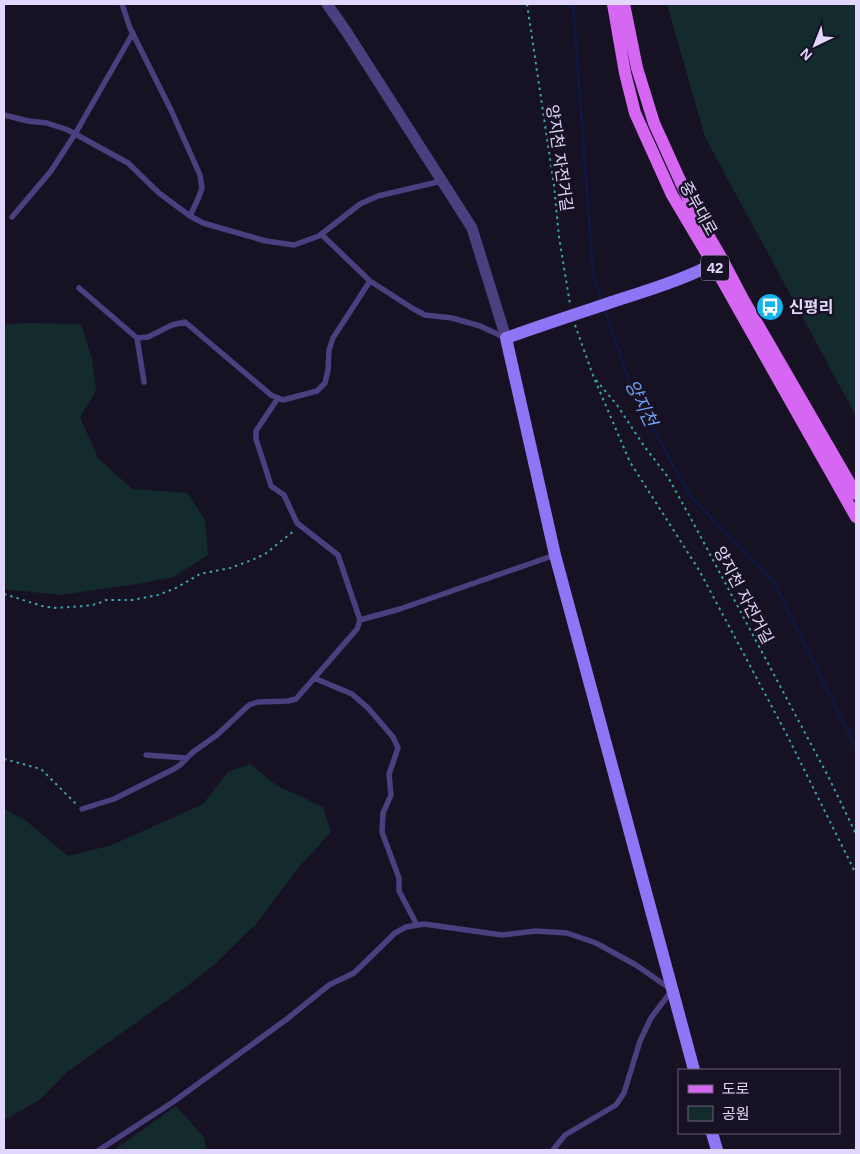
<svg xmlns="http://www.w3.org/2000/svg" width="860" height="1154" viewBox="0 0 860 1154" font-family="Helvetica,'Noto Sans KR',sans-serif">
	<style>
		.green { fill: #142b2e }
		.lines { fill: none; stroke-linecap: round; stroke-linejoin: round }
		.stream { stroke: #0e1840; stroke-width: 3 }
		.path { stroke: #39a3ae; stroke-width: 2; stroke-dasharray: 2.5 4; stroke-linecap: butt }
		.lane { stroke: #4c3f80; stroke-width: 5.5 }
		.street { stroke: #4c3f80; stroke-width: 11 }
		.secondary { stroke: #8d75f5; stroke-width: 12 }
		.primary { stroke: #d567f3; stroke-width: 12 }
		.labels { text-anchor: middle; stroke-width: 5; stroke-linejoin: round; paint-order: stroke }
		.shield { fill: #171124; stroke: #a49cbb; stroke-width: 1 }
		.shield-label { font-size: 15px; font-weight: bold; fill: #e1d7fc }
		.street-label { font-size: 16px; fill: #e1d7fc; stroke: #171124 }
		.poi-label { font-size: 16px; font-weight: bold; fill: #e1d7fc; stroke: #171124; text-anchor: start }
		.water-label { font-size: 18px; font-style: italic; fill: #6da0f4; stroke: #171124 }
	</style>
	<rect width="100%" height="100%" fill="#171124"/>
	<path class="green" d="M667 4H856V416L705 137Z
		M24 323 81 324 92 359 96 391 80 417 98 458 132 489 188 493 205 520 208 555 173 577 143 583 60 595 4 589V325Z
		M250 764 276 785 323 807 331 832 298 868 256 924 217 962 194 981 67 1072 41 1099 4 1120V809L25 820 68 856 112 845 203 804 228 772Z
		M176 1106 204 1137 206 1150H114Z"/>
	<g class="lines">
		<path class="stream" d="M573 4 593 273 602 301
			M604 307 633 392 690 496 773 580 856 747"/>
		<path class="path" d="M527 4 554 185 559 237 570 304
			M575 325 594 378 630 462 699 570 787 735 856 874
			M596 380 617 405 644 446 668 477 696 528 829 778 856 834
			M4 594 42 606 54 608 85 606 97 604 106 600H132L158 595 176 588 200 574 230 568 252 560 265 554 295 530
			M4 759 41 769 76 804"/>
		<path class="lane" d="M122 4 130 28 171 110 200 175 202 188 198 199 190 216
			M4 115 28 121 47 123 68 130 128 163 159 193 190 216 203 223 266 241 294 245 319 236 360 204 378 196 442 181
			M12 217 51 171 75 134 133 33
			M321 234 370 281 412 308 425 315 452 318 480 326 506 338
			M79 288 137 338 148 337 172 325 185 322 271 395 283 400 317 391 325 383 328 370 329 350 333 338 370 281
			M137 338 144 382
			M360 620 400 609 555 555
			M314 678 352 694 368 708 393 737 398 748 389 774 391 795 383 813 382 832 399 878V891L417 925
			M146 755 186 758
			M82 809 114 799 174 769 180 765 193 752 217 735 249 705 258 702 288 701 296 699 357 629 360 620 338 555 297 523 284 495 271 486 267 473 256 439V431L278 398
			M99 1150 173 1102 287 1019 329 985 354 973 395 933 406 927 424 924 502 935 536 931 567 933 596 943 636 965 672 990 651 1018 640 1041 624 1093 616 1105 565 1135 553 1150"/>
		<path class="street" d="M327 4 346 31 472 228 506 338"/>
		<path class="secondary" d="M694 1070 555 555 506 338C542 325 579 313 615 301 652 289 689 278 722 259
			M712 1133 717 1150"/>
		<path class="primary" d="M613 4 625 73 635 113 672 195 713 264 856 517
			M624 4 637 68 654 123 692 207 722 259 743 299 856 494"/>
	</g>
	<defs>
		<g id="bus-disc" transform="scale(1.4375)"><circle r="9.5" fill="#12b4ed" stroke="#171124"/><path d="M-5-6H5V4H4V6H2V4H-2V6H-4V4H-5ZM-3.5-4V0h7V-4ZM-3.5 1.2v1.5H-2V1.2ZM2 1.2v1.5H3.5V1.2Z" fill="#fff"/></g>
	</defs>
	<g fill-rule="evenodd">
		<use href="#bus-disc" x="770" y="307"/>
	</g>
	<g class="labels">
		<rect class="shield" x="701" y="255.5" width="28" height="25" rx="4"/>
		<g class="shield-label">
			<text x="715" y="273">42</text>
		</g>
		<g class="street-label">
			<text transform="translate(560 158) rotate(82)" y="6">양지천 자전거길</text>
			<text transform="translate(699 208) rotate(61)" y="6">중부대로</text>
			<text transform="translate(744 595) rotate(62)" y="6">양지천 자전거길</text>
		</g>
		<g class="poi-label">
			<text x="789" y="313">신평리</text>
		</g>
		<g class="water-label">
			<text transform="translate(641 403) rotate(64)" y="6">양지천</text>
		</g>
	</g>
	<rect width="860" height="1154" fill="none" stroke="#e1d7fc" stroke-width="10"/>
	<rect x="678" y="1069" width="162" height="65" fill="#171124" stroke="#68607a"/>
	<rect x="688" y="1085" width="25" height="8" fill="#d567f3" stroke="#68607a"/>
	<text x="722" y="1094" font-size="15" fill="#e1d7fc">도로</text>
	<rect x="688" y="1106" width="25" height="15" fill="#142b2e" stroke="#68607a"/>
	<text x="722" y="1119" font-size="15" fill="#e1d7fc">공원</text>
	<g transform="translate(815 45) rotate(223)" stroke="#171124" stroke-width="4" paint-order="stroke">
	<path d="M0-4L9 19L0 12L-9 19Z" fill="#e1d7fc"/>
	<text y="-8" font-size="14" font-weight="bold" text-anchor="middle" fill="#e1d7fc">N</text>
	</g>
</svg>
